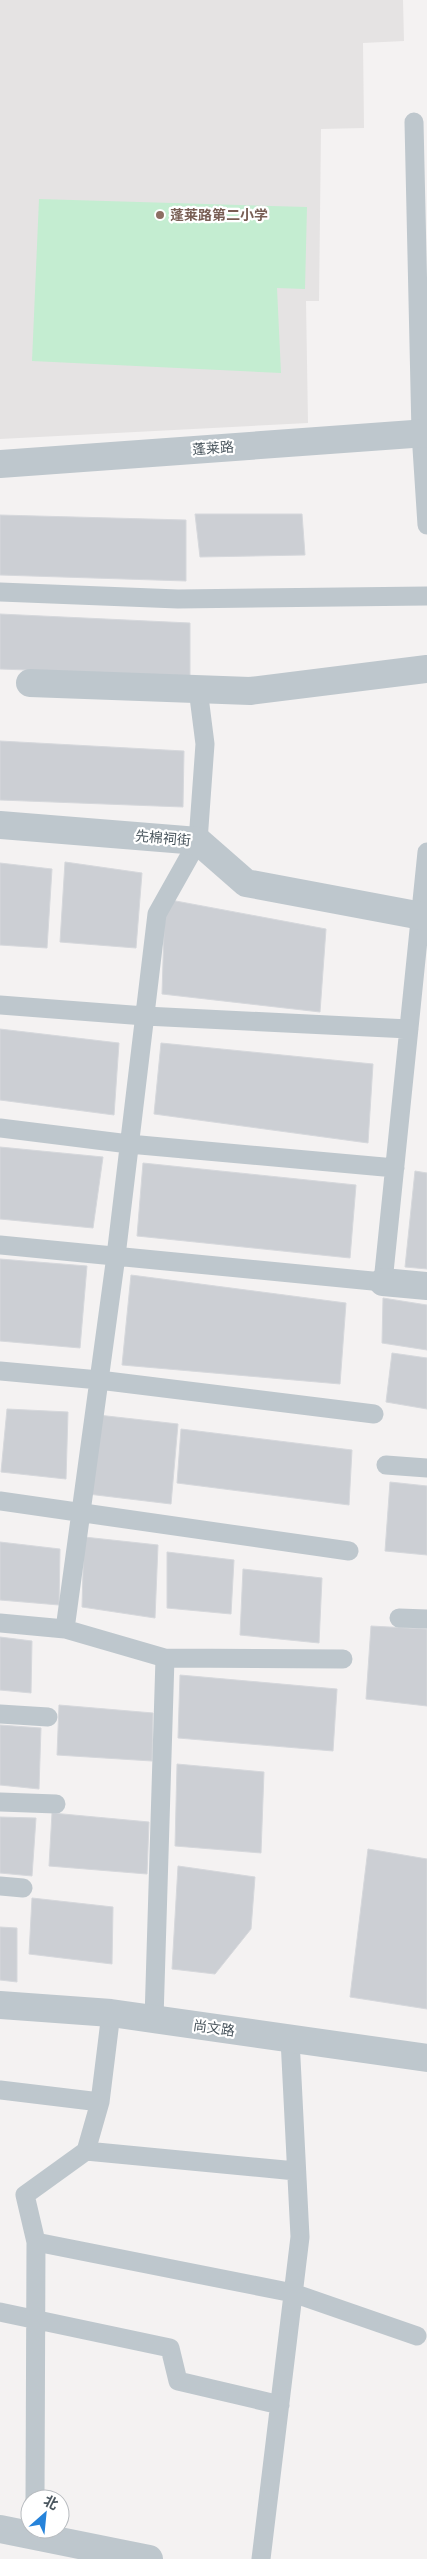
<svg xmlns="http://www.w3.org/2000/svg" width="427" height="2559" viewBox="0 0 427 2559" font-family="Montserrat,'Noto Sans SC',sans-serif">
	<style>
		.education { fill: #e5e3e3 }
		.garden { fill: #c4edd1 }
		.building { fill: #cccfd4; stroke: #d6d8dc }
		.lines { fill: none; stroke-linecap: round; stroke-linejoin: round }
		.service { stroke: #bec7cd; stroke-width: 19 }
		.minor { stroke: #bec7cd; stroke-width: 28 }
		.tertiary { stroke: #bec7cd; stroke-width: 28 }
		.education-dot { fill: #8d6e63; stroke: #fff; stroke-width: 2 }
		.labels { text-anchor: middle; stroke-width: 4.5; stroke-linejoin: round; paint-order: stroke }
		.education-label { font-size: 14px; font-weight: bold; fill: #785e54; stroke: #fff; text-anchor: start }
		.street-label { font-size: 14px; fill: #4a565e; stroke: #fff }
	</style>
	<rect width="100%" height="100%" fill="#f4f2f2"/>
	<path class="education" d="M0 0H403L404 41 363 43 364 128 321 129 319 301H306L308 423 0 439Z"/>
	<path class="garden" d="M39 199 307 207 305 289 277 288 281 373 32 361Z"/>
	<path class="building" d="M195 514H302L305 555 200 557Z
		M0 515 186 520V581L0 575Z
		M0 614 190 623V676L0 669Z
		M0 741 184 751 183 807 0 800Z
		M65 862 142 873 136 948 60 942Z
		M0 863 52 869 47 948 0 945Z
		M165 899 326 929 320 1012 162 994Z
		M0 1029 119 1043 114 1115 0 1100Z
		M161 1043 373 1064 368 1143 154 1114Z
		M0 1147 103 1157 93 1228 0 1219Z
		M143 1163 356 1185 350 1258 137 1236Z
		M415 1171 427 1173V1269L405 1267Z
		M0 1259 87 1266 80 1348 0 1341Z
		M131 1275 346 1303 340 1384 122 1365Z
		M383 1298 427 1305V1350L382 1343Z
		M392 1353 427 1358V1409L386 1402Z
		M7 1409 68 1412 66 1479 1 1472Z
		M98 1415 178 1424 171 1504 88 1494Z
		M181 1429 352 1450 349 1505 177 1483Z
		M390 1482 427 1486V1555L385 1551Z
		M84 1537 158 1545 155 1618 82 1607Z
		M0 1542 60 1549 59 1605 0 1600Z
		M167 1552 234 1560 231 1614 167 1608Z
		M243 1569 322 1578 319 1643 240 1635Z
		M371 1626 427 1629V1706L366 1699Z
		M0 1637 32 1641 31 1693 0 1690Z
		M180 1675 337 1689 333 1751 178 1738Z
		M59 1705 153 1713 152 1761 57 1755Z
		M0 1725 41 1728 39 1789 0 1785Z
		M177 1764 264 1772 261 1853 175 1846Z
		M52 1813 149 1822 147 1874 49 1866Z
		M0 1817 36 1818 32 1876 0 1873Z
		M368 1849 427 1859V2009L350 1997Z
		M178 1866 255 1877 251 1929 215 1974 172 1969Z
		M32 1898 113 1907 112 1964 29 1954Z
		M0 1927 17 1928V1982L0 1980Z"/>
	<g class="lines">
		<path class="service" d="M414 122 421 433 427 525
			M0 592 178 599 427 596
			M0 1005 145 1016 409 1029
			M0 1128 129 1144 395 1168
			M0 1245 383 1282 427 852
			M0 1371 99 1380 374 1414
			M386 1465 427 1468
			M0 1501 349 1551
			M399 1618 427 1619
			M0 1623 65 1629
			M165 1658 343 1659
			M0 1714 48 1717
			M0 1802 56 1804
			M0 1886 23 1888
			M154 2019 165 1658 65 1629 116 1256 157 914 198 841 205 744 198 689
			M0 2090 100 2102
			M86 2151 296 2171
			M36 2242 293 2293 417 2336
			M0 2312 170 2348 178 2381 280 2405
			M35 2499 36 2242 25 2195 86 2151 100 2102 111 2013
			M261 2559 300 2237 290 2039"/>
		<path class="minor" d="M30 683 250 691 427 669
			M0 825 198 841 246 883 427 917
			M383 1282 427 1286
			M0 2005 111 2013 427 2058"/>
		<path class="tertiary" d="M0 464 427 433
			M0 2529 149 2559"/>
	</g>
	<circle class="education-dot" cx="160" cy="215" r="5"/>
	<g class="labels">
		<g class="education-label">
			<text x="170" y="220">蓬莱路第二小学</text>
		</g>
		<g class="street-label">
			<text transform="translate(213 448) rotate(-4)" y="5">蓬莱路</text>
			<text transform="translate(163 838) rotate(5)" y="5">先棉祠街</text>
			<text transform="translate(214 2028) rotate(8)" y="5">尚文路</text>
		</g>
	</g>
	<g transform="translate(45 2514) rotate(27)"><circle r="24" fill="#ffffff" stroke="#b7bbbf"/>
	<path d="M0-4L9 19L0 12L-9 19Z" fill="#2683da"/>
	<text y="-8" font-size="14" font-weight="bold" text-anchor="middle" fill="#4a565e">北</text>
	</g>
</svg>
